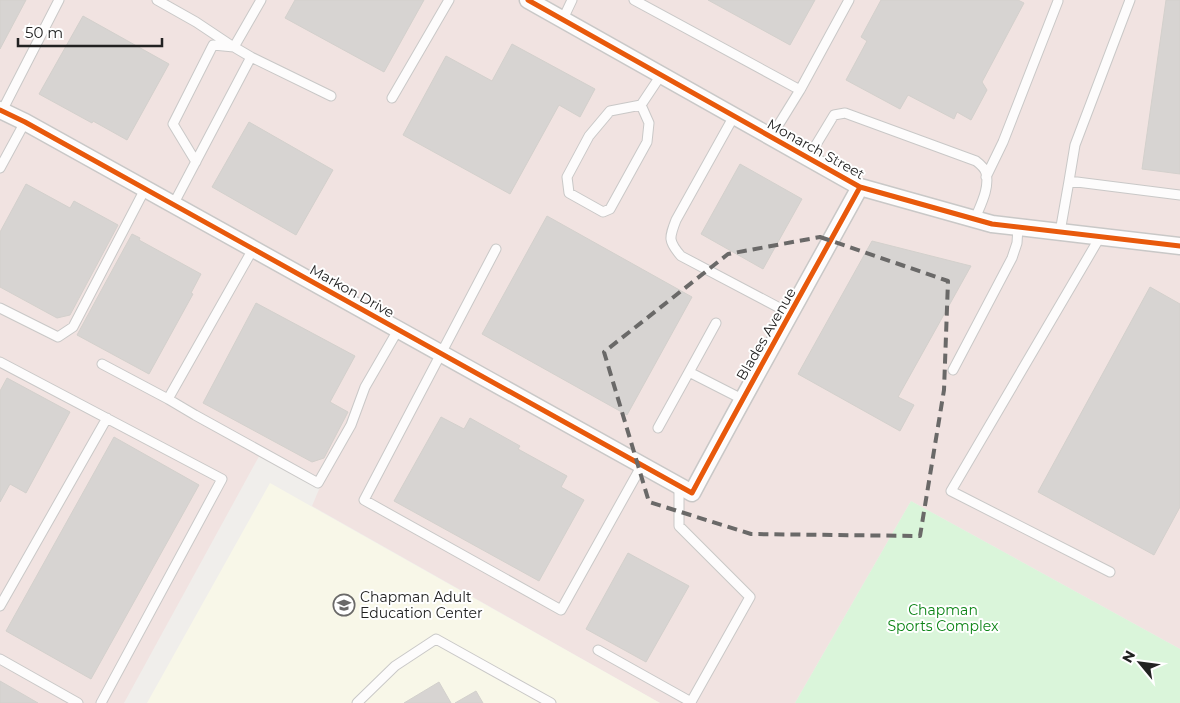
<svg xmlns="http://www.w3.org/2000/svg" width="1180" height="703" viewBox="0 0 1180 703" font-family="Montserrat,sans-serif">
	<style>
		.commercial { fill: #f1e3e1 }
		.education { fill: #f8f7e8 }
		.park { fill: #daf5da }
		.building { fill: #d7d4d2; stroke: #d3d0cc }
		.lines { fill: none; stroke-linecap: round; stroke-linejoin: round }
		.lane-casing { stroke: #c9c8c7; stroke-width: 11 }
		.street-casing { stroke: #c9c8c7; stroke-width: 19 }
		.lane { stroke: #fdfcfc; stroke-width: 9 }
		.street { stroke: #fdfcfc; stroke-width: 16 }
		.cycleway-casing { stroke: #fff; stroke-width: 8 }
		.cycleway { stroke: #e8590c; stroke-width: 5 }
		.marked { fill: none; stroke: #6a6968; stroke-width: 4; stroke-dasharray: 10 6; stroke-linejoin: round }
		.labels { text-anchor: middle; stroke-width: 4; stroke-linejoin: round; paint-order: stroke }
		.street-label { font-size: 14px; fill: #222; stroke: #fff }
		.poi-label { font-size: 14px; fill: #222; stroke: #fff; text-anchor: start }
		.park-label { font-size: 14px; fill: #0c8416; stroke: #fff }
	</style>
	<rect width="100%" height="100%" fill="#f0eeeb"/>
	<path class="commercial" d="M0 0H1180V649L911 501 795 703H660L312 506 323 480 263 449 124 703H0Z"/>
	<path class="education" d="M270 483 660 703H147Z"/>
	<path class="park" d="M911 501 1180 649V703H795Z"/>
	<path class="building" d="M0 0H26L0 49Z
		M295 0H424L384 72 285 18Z
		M708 0H815L790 45Z
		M881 0H1018L1024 3 982 82 987 90 971 120 957 112 954 119 908 95 900 109 846 80 867 41 861 37Z
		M1166 0H1180V174L1142 169Z
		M83 16 169 64 127 140 93 121 92 123 39 94Z
		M512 44 595 89 580 117 559 105 510 194 403 135 446 56 492 81Z
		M249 122 333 170 296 235 212 187Z
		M740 164 802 199 763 269 701 234Z
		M26 184 70 208 74 201 118 225 70 315 57 318 0 287V232Z
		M547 216 692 297 627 415 482 334Z
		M132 234 140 238 139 240 201 274 191 293 193 294 149 374 77 335Z
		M872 241 971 266 898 397 914 405 900 431 798 374Z
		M1150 287 1180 304V507L1154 555 1038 492Z
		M256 303 355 356 330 402 348 412 324 458 312 462 203 403Z
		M7 378 70 412 26 493 10 484 0 502V391Z
		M441 417 464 429 470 418 520 446 518 449 567 476 561 487 584 500 539 581 394 501Z
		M114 437 199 485 91 679 6 631Z
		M628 553 689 586 646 662 586 629Z
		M0 681 38 703H0Z
		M439 682 451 703H404Z
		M476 691 483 703H455Z"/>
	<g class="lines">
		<g class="lane-casing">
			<path id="lane" d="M157 0 196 22 232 46
				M634 0 800 90 771 137
				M563 19 572 0
				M251 57 331 96
				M800 90 849 0
				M392 98 449 0
				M641 105 649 123 647 142 610 209 603 212 569 193 567 177 589 136 610 111 641 105 661 75
				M2 111 59 0
				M734 116 676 220C669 238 668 241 681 256L791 314
				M808 158 834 115 845 113 976 161C980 164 985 169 986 173 990 188 980 206 975 219
				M196 162 173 124 213 45 234 47
				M0 168 25 122
				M986 177 1003 142 1058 1
				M1069 181 1075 145 1130 0
				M173 205 251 57 234 47 261 0
				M1060 232 1069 181 1180 195
				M1100 237 951 491 1110 572
				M496 249 364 500 561 610 642 465
				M0 308 58 337 73 327 145 189
				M716 323 689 372 742 399
				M0 362 222 479 101 703
				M102 364 168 399 253 249
				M953 370 1012 258 1017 243 1018 227
				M168 399 195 415 318 483 351 425 365 387 398 330
				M658 428 689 372
				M0 606 107 418
				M598 650 691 702 750 597 679 526V486
				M0 659 78 703
				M357 703 395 666 436 639 551 703"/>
		</g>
		<g class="street-casing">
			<path id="street" d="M528 0 860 187 992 224 1180 246
				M0 110 25 122 692 493C747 390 804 289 860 187"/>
		</g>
		<use href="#lane" class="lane"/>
		<use href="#street" class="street"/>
		<g class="cycleway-casing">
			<path id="cycleway" d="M528 0 860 187 992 224 1180 246
				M0 110 25 122 692 493C747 390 804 289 860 187"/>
		</g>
		<use href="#cycleway" class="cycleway"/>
	</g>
	<path class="marked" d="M820 237 948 281 944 390 920 536 751 534 649 502 604 352 728 254Z"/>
	<defs>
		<g id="school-ring" transform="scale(1.125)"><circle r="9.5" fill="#fff" stroke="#6a6968" stroke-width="1.5"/><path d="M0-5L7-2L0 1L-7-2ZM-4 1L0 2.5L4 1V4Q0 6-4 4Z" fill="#6a6968"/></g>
	</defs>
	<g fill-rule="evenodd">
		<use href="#school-ring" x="344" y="605"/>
	</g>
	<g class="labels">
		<g class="street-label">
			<text transform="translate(816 149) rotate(29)" y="5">Monarch Street</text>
			<text transform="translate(352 291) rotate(29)" y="5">Markon Drive</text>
			<text transform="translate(766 334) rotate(-60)" y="5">Blades Avenue</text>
		</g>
		<g class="poi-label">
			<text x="360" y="602">Chapman Adult<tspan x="360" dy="16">Education Center</tspan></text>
		</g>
		<g class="park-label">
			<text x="943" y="615">Chapman<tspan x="943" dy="16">Sports Complex</tspan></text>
		</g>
	</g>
	<g transform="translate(1140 663) rotate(299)" stroke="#ffffff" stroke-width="4" paint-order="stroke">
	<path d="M0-4L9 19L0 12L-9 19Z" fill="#222222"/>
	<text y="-8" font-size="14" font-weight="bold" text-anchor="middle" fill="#222222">N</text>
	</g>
	<path d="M18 38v8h144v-8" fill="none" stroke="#222222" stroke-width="2.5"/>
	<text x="25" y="38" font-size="15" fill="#222222" stroke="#ffffff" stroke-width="4" paint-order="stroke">50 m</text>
</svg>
